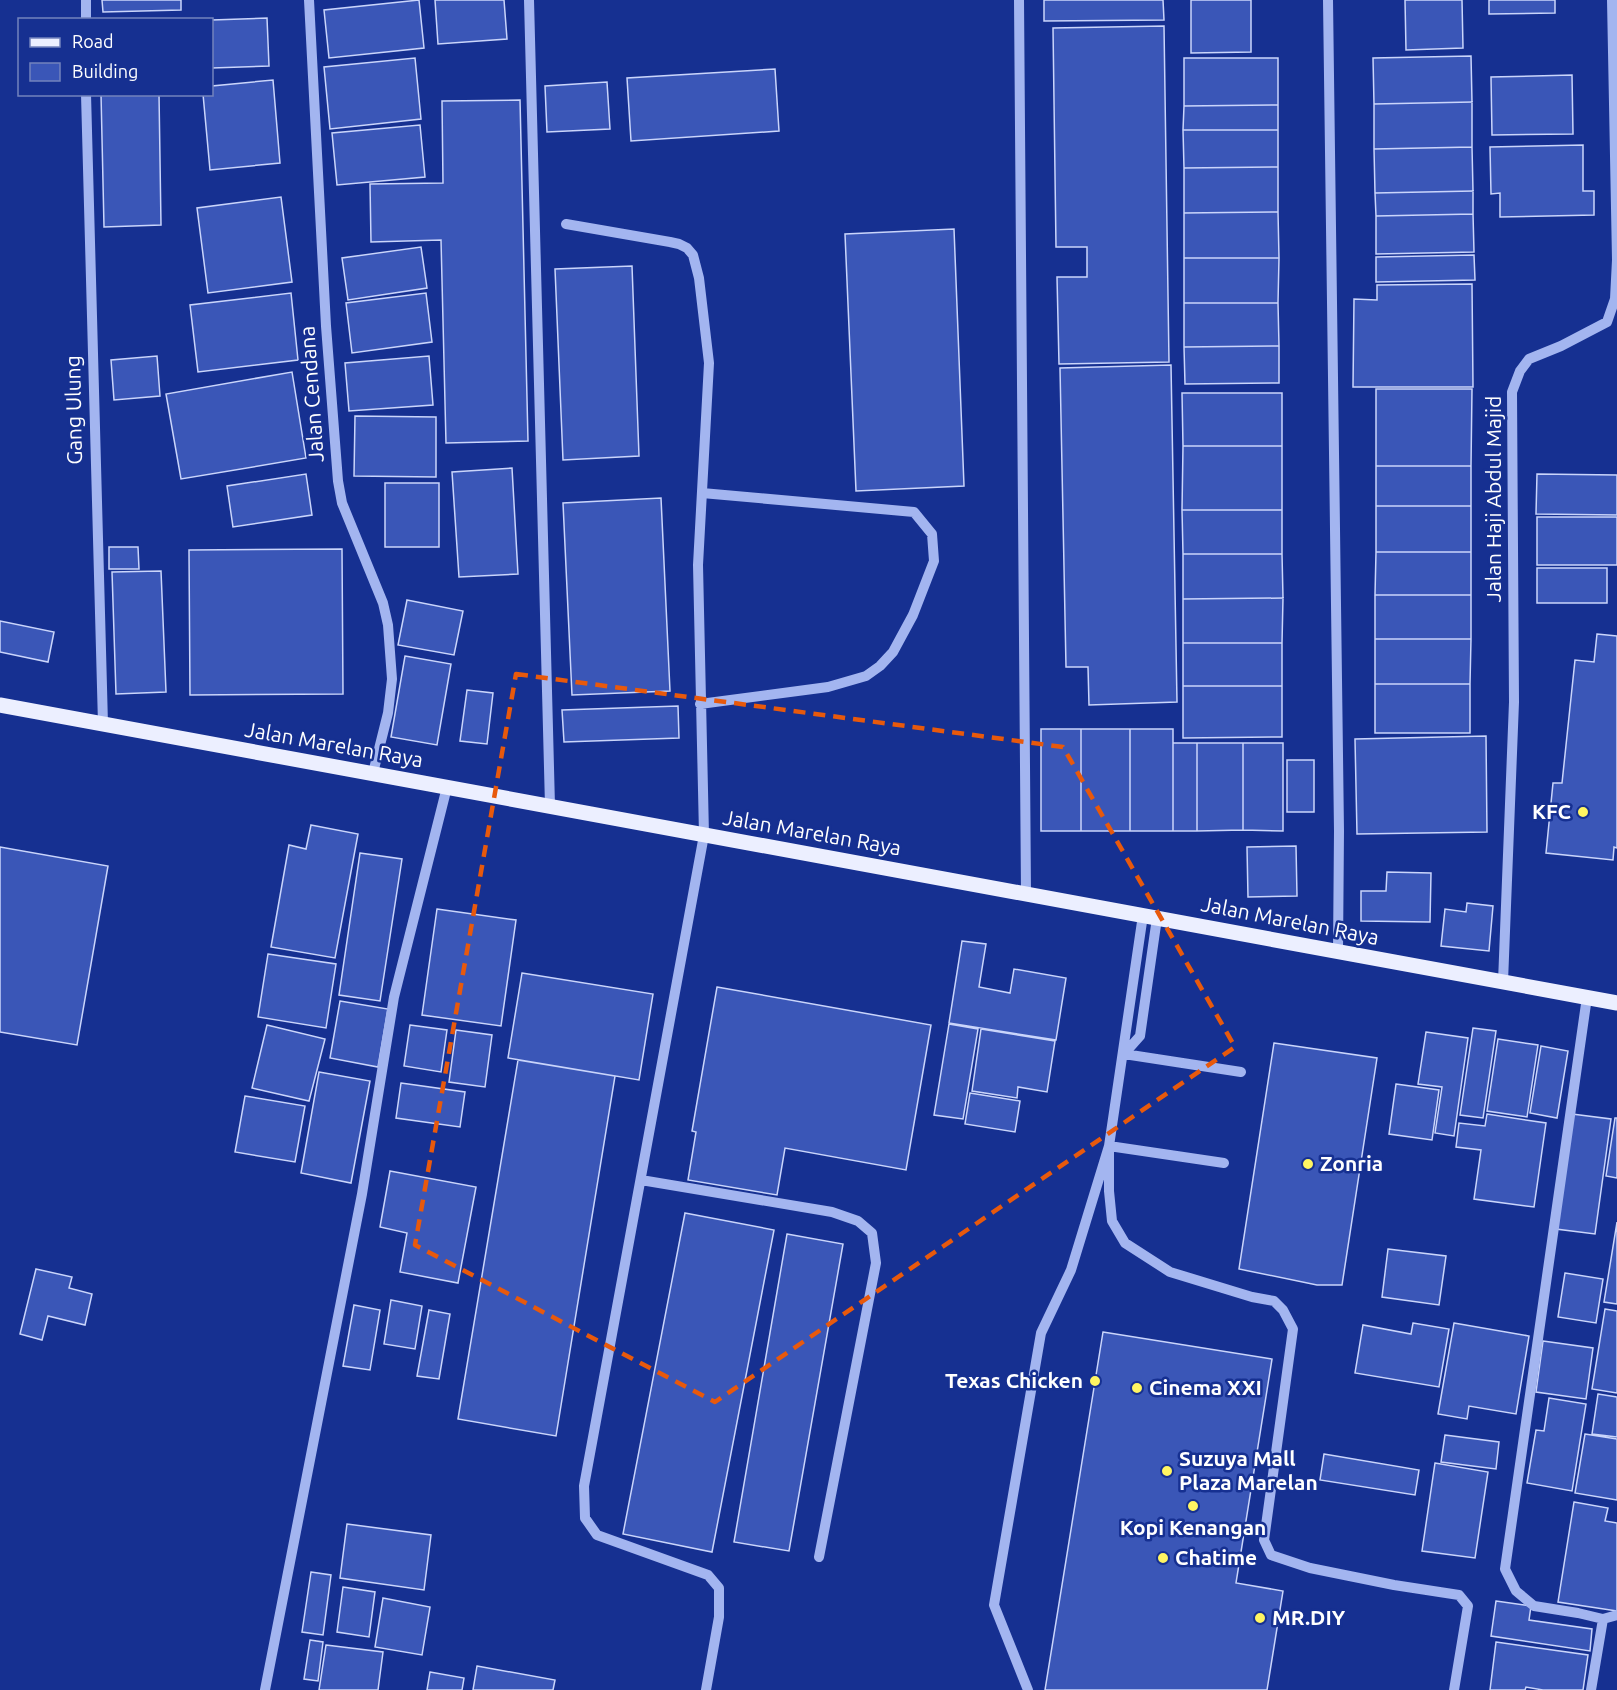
<svg xmlns="http://www.w3.org/2000/svg" width="1617" height="1690" viewBox="0 0 1617 1690" font-family="Ubuntu,sans-serif">
	<style>
		.building { fill: #3a56b7; stroke: #cad5fb; stroke-width: 1.5 }
		.lines { fill: none; stroke-linecap: round; stroke-linejoin: round }
		.minor { stroke: #a3b5f0; stroke-width: 10 }
		.major { stroke: #ecefff; stroke-width: 15 }
		.marked { fill: none; stroke: #e8590c; stroke-width: 4.5; stroke-dasharray: 12 8; stroke-linejoin: round }
		.poi-dot { fill: #fff562; stroke: #163091; stroke-width: 2 }
		.labels { text-anchor: middle; stroke-width: 5; stroke-linejoin: round; paint-order: stroke }
		.street-label { font-size: 21px; fill: #fff; stroke: #163091 }
		.poi-label { font-size: 21px; font-weight: bold; fill: #fff; stroke: #163091; text-anchor: start }
	</style>
	<rect width="100%" height="100%" fill="#163091"/>
	<path class="building" d="M102 0H181V10L103 12Z
		M419 0 424 48 329 58 324 10Z
		M435 0H504L507 39 438 44Z
		M1044 0H1163L1164 20 1044 21Z
		M1191 0H1251V52L1191 53Z
		M1405 0H1462L1463 48 1406 50Z
		M1489 0H1555V13L1489 14Z
		M267 18 269 66 212 68V20Z
		M1164 26 1169 362 1059 364 1057 277H1087V247H1056L1053 28Z
		M1471 56 1472 102 1374 104 1373 58Z
		M415 58 421 119 330 129 324 67Z
		M1184 58H1278V105L1184 106Z
		M775 69 779 131 631 141 627 78Z
		M1572 75 1573 134 1492 135 1491 77Z
		M273 80 280 163 210 170 203 94H212V86Z
		M607 82 610 129 547 132 545 86Z
		M101 94H159L161 225 104 227Z
		M520 100 528 441 446 443 441 240 371 242 370 184 443 183 442 101Z
		M1472 102V147L1374 149V104Z
		M1278 105V130H1183L1184 106Z
		M420 125 425 177 337 185 332 133Z
		M1183 130H1278V167L1184 168Z
		M1583 145V191H1594V215L1500 217V193L1491 194 1490 147Z
		M1472 147 1473 191 1375 193 1374 149Z
		M1278 167V212L1184 213V168Z
		M1473 191V214L1376 216 1375 193Z
		M281 197 292 282 208 293 197 208Z
		M1278 212 1279 258H1184V213Z
		M1473 214 1474 252 1376 254V216Z
		M954 229 964 486 856 491 845 234Z
		M421 247 427 288 348 300 342 258Z
		M1474 255 1475 280 1376 282V257Z
		M1184 258H1279L1278 303H1184Z
		M632 266 639 456 563 460 555 269Z
		M1472 284 1473 387H1353L1354 299 1377 300V285Z
		M291 293 298 360 198 372 190 305Z
		M426 293 432 342 352 353 346 303Z
		M1184 303H1278L1279 346 1184 347Z
		M1279 346V383L1185 384 1184 347Z
		M157 356 160 396 114 400 111 360Z
		M429 356 433 405 349 411 345 363Z
		M1171 365 1177 702 1089 705 1088 667H1066L1060 368Z
		M292 372 306 458 181 479 166 394Z
		M1376 389H1472L1471 466H1376Z
		M1182 393H1282V446H1183Z
		M355 416 436 417V477L354 476Z
		M1183 446H1282V510H1182Z
		M1376 466H1471V506H1376Z
		M512 468 518 574 459 577 452 472Z
		M306 474 312 515 233 527 227 486Z
		M1537 474 1617 475V515L1536 514Z
		M385 483H439V547H385Z
		M661 498 670 691 572 695 563 503Z
		M1376 506H1471V552H1376Z
		M1182 510H1282V554H1183Z
		M1537 517H1617V565H1537Z
		M109 547H138L139 569H109Z
		M342 549 343 694 190 695 189 550Z
		M1376 552H1471V595H1375Z
		M1183 554H1282L1283 598 1183 599Z
		M1537 568H1607V603H1537Z
		M161 571 166 692 116 694 112 572Z
		M1375 595H1471V639H1375Z
		M1283 598 1282 643H1183V599Z
		M407 600 463 611 454 655 398 645Z
		M0 621 54 632 48 662 0 652Z
		M1597 634 1617 636V848L1614 847 1613 860 1546 853 1553 783H1562L1575 660 1594 662Z
		M1375 639H1471L1470 684H1375Z
		M1183 643H1282V686H1183Z
		M405 656 451 664 437 745 391 737Z
		M1375 684H1470V733H1375Z
		M1183 686H1282V737L1183 738Z
		M467 690 493 693 487 744 460 741Z
		M678 706 679 738 564 742 562 710Z
		M1041 729H1081V831H1041Z
		M1081 729H1130V831H1081Z
		M1130 729H1173V831H1130Z
		M1486 736 1487 832 1357 834 1355 739Z
		M1173 743H1197V831H1173Z
		M1197 743H1243V830L1197 831Z
		M1243 743H1283V831L1243 830Z
		M1287 760H1314V812H1287Z
		M311 825 358 834 335 958 271 947 289 845 306 849Z
		M1296 846 1297 896 1248 897 1247 847Z
		M0 847 108 866 77 1045 0 1032Z
		M360 853 402 859 380 1001 339 995Z
		M1387 872 1431 873 1430 922 1361 921V891H1386Z
		M1467 903 1493 906 1489 951 1441 946 1445 909 1466 912Z
		M437 909 516 920 501 1026 422 1015Z
		M962 941 986 944 979 987 1010 993 1014 969 1066 978 1056 1040 949 1023Z
		M268 954 336 964 326 1028 258 1017Z
		M522 973 653 994 639 1080 508 1058Z
		M717 987 931 1025 906 1170 785 1148 777 1195 688 1180 696 1132 692 1131Z
		M340 1001 388 1009 378 1067 330 1058Z
		M949 1024 978 1029 963 1119 934 1115Z
		M267 1025 325 1039 309 1101 252 1088Z
		M410 1025 447 1030 441 1072 404 1066Z
		M1473 1028 1496 1031 1483 1118 1460 1115Z
		M981 1029 1055 1041 1047 1092 1018 1087 1017 1098 972 1091Z
		M456 1030 492 1035 485 1087 449 1082Z
		M1426 1032 1468 1038 1454 1136 1435 1133 1442 1087 1418 1084Z
		M1498 1039 1538 1045 1527 1117 1487 1111Z
		M1274 1043 1377 1058 1342 1285H1317L1239 1269Z
		M1541 1046 1568 1051 1557 1118 1530 1113Z
		M518 1060 615 1076 556 1436 458 1419Z
		M319 1072 370 1081 351 1183 301 1173Z
		M401 1083 465 1092 460 1127 396 1118Z
		M1396 1084 1439 1090 1432 1140 1389 1134Z
		M970 1093 1020 1101 1015 1132 965 1124Z
		M245 1096 305 1106 295 1162 235 1152Z
		M1487 1114 1546 1123 1534 1207 1474 1199 1481 1150 1456 1147 1459 1123 1485 1126Z
		M1572 1114 1611 1119 1595 1234 1556 1229Z
		M1615 1118H1617V1178L1606 1176Z
		M390 1171 476 1187 458 1283 400 1272 407 1233 380 1227Z
		M685 1213 774 1230 712 1552 623 1534Z
		M1617 1222V1304L1604 1302Z
		M787 1234 843 1244 789 1551 734 1542Z
		M1388 1249 1446 1256 1439 1305 1382 1297Z
		M36 1269 72 1277 69 1288 92 1294 85 1325 48 1316 42 1340 20 1334Z
		M1565 1273 1603 1279 1596 1323 1558 1317Z
		M391 1300 422 1306 415 1349 384 1344Z
		M354 1305 380 1310 370 1370 343 1366Z
		M1605 1309 1617 1311V1393L1592 1389Z
		M429 1310 450 1314 439 1379 417 1376Z
		M1413 1323 1449 1329 1439 1387 1355 1373 1363 1325 1411 1334Z
		M1454 1323 1529 1336 1516 1414 1469 1406 1467 1419 1438 1414Z
		M1103 1332 1272 1359 1236 1583 1283 1591 1267 1690H1045Z
		M1543 1341 1593 1348 1586 1399 1536 1392Z
		M1598 1394 1617 1397V1437L1592 1434Z
		M1549 1398 1586 1404 1572 1491 1527 1483 1536 1430 1544 1431Z
		M1585 1434 1617 1439V1500L1575 1493Z
		M1445 1435 1499 1442 1496 1469 1441 1462Z
		M1324 1454 1419 1470 1415 1495 1320 1480Z
		M1435 1463 1488 1472 1475 1558 1422 1551Z
		M1574 1502 1608 1508 1605 1521 1617 1523V1611L1558 1602Z
		M347 1524 431 1535 424 1590 340 1578Z
		M311 1572 331 1575 323 1635 302 1632Z
		M343 1587 375 1592 369 1637 337 1632Z
		M383 1598 430 1607 422 1655 375 1647Z
		M1496 1601 1531 1606 1529 1620 1592 1629 1590 1651 1491 1636Z
		M310 1640 323 1642 318 1681 304 1679Z
		M1496 1642 1588 1655 1583 1690H1543L1526 1687 1525 1690H1490Z
		M326 1645 383 1652 378 1690H319Z
		M477 1666 555 1680 553 1690H473Z
		M430 1672 464 1678 462 1690H427Z"/>
	<g class="lines">
		<path class="minor" d="M86 0V20
			M309 0 326 326 338 481 342 503 383 603 388 625 392 679 388 713 373 773
			M529 0 550 806
			M1019 0 1026 894
			M1328 0 1339 831 1338 951
			M86 94 103 724
			M566 224 670 242 679 244 687 248 693 255 699 278 709 363 698 565 704 835 584 1486 585 1518 597 1535 708 1575 719 1588V1617L706 1690
			M700 704 828 687 866 676 880 666 893 652 913 615 934 561 932 534 914 512 702 493
			M1503 982 1514 702 1512 392 1520 371 1529 359 1561 346 1607 322 1615 299 1617 260 1612 0
			M1587 997 1505 1569 1516 1591 1534 1606 1578 1613 1603 1619 1591 1690
			M1124 1054 1140 1036 1157 918
			M1124 1054 1241 1072
			M1109 1146V1191L1112 1221 1125 1243 1170 1272 1252 1297 1274 1301 1283 1310 1293 1329 1264 1540 1271 1555 1310 1568 1394 1585 1459 1595 1468 1606 1454 1690
			M1109 1146 1224 1163
			M641 1180 832 1212 858 1221 872 1233 876 1263 819 1557
			M1603 1619 1617 1615
			M265 1690 362 1194 394 997 447 787
			M1028 1690 994 1605 1041 1333 1071 1270 1109 1146 1143 915"/>
		<path class="major" d="M0 705 1617 1003"/>
	</g>
	<path class="marked" d="M516 674 1063 747 1235 1047 715 1402 415 1245Z"/>
	<g class="poi-dot">
		<circle cx="1583" cy="812" r="6"/>
		<circle cx="1308" cy="1164" r="6"/>
		<circle cx="1095" cy="1381" r="6"/>
		<circle cx="1137" cy="1388" r="6"/>
		<circle cx="1167" cy="1471" r="6"/>
		<circle cx="1193" cy="1506" r="6"/>
		<circle cx="1163" cy="1558" r="6"/>
		<circle cx="1260" cy="1618" r="6"/>
	</g>
	<g class="labels">
		<g class="street-label">
			<text transform="translate(312 394) rotate(-94)" y="7">Jalan Cendana</text>
			<text transform="translate(74 410) rotate(-91)" y="7">Gang Ulung</text>
			<text transform="translate(1494 499) rotate(-90)" y="7">Jalan Haji Abdul Majid</text>
			<text transform="translate(334 745) rotate(10)" y="7">Jalan Marelan Raya</text>
			<text transform="translate(812 833) rotate(10)" y="7">Jalan Marelan Raya</text>
			<text transform="translate(1290 921) rotate(11)" y="7">Jalan Marelan Raya</text>
		</g>
		<g class="poi-label">
			<text x="1571" y="819" text-anchor="end">KFC</text>
			<text x="1320" y="1171">Zonria</text>
			<text x="1083" y="1388" text-anchor="end">Texas Chicken</text>
			<text x="1149" y="1395">Cinema XXI</text>
			<text x="1179" y="1466">Suzuya Mall<tspan x="1179" dy="24">Plaza Marelan</tspan></text>
			<text x="1193" y="1535" text-anchor="middle">Kopi Kenangan</text>
			<text x="1175" y="1565">Chatime</text>
			<text x="1272" y="1625">MR.DIY</text>
		</g>
	</g>
	<rect x="18" y="18" width="195" height="78" fill="#163091" stroke="#7383bd" stroke-width="1.5"/>
	<rect x="30" y="38" width="30" height="9" fill="#ecefff" stroke="#7383bd" stroke-width="1.5"/>
	<text x="72" y="48" font-size="18" fill="#ffffff">Road</text>
	<rect x="30" y="63" width="30" height="18" fill="#3a56b7" stroke="#7383bd" stroke-width="1.5"/>
	<text x="72" y="78" font-size="18" fill="#ffffff">Building</text>
</svg>
